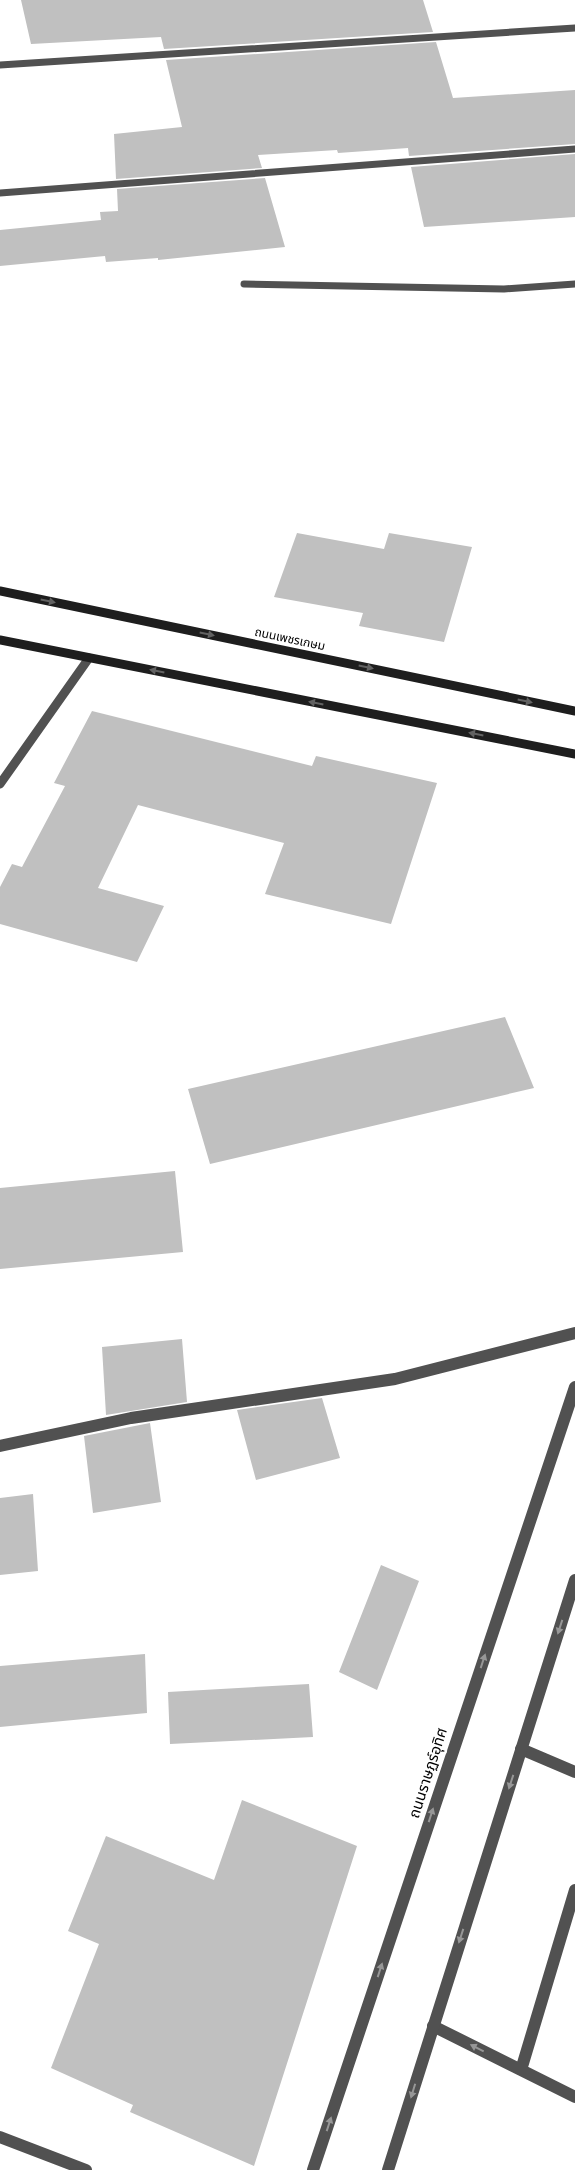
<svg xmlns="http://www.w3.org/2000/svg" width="575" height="2170" viewBox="0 0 575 2170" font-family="Commissioner,'Noto Sans Thai',sans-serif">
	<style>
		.building { fill: #c0c0c0 }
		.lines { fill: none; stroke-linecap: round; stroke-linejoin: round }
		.service { stroke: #515151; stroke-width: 12 }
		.minor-far2 { stroke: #515151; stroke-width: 7 }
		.minor-far1 { stroke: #515151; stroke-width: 9 }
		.minor { stroke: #515151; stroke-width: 12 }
		.tertiary { stroke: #515151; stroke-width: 12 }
		.secondary { stroke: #1e1e1e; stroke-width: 9 }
		.oneway { fill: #626262 }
		.oneway2 { fill: #979797 }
		.labels { text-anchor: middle; stroke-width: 5; stroke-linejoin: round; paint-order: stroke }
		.street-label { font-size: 12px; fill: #000; stroke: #fff }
		.near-street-label { font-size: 15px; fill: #000; stroke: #fff }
	</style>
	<rect width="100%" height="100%" fill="#fff"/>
	<path class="building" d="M21 0H423L433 32 164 49 161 37 31 44Z
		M436 42 453 98 575 90V144L409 156 408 148 338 153 337 150 258 155 262 168 116 179 114 134 182 127 166 60Z
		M575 154V217L424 227 411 167Z
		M265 178 285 247 158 260V258L106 262 105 256 0 266V230L101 220 100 212 118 211 117 189Z
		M297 533 384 549 389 533 472 547 444 642 359 626 363 613 274 597Z
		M92 711 312 766 316 756 437 783 391 924 265 894 284 843 138 805 98 888 164 906 137 962 0 924V887L12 864 22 867 65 786 54 783Z
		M505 1017 534 1088 210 1164 188 1089Z
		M175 1171 183 1252 0 1269V1188Z
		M182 1339 187 1402 106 1415 102 1347Z
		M322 1398 340 1458 256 1480 237 1410Z
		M150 1423 161 1502 93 1513 84 1436Z
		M33 1494 38 1571 0 1575V1498Z
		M381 1565 419 1581 377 1690 339 1672Z
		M145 1654 147 1713 0 1727V1666Z
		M309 1684 313 1737 170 1744 168 1692Z
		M242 1800 357 1846 254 2166 130 2112 133 2105 51 2068 99 1944 68 1931 106 1836 214 1880Z"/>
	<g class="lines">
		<path class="service" d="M521 1749 575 1772
			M433 2026 575 2097
			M521 2070 575 1890"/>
		<path class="minor-far2" d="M0 65 575 28
			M0 193 575 149
			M244 284 504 289 575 284"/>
		<path class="minor-far1" d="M0 784 89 658"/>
		<path class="minor" d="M0 1446 131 1418 395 1379 575 1333
			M0 2137 86 2170"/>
		<path class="tertiary" d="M313 2170 575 1387
			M388 2170 575 1580"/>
		<path class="secondary" d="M0 591 575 711
			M0 640 575 754"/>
	</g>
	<defs><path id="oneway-solid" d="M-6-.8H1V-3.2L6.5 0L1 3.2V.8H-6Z" transform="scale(1.25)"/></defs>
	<g class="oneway">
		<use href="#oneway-solid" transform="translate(48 601) rotate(12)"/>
		<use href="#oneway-solid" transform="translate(207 634) rotate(12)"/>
		<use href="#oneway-solid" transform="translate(366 667) rotate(12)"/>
		<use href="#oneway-solid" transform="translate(157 671) rotate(-169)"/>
		<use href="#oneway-solid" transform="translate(525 701) rotate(12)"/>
		<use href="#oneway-solid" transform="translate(316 703) rotate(-169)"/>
		<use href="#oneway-solid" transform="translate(476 734) rotate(-169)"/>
	</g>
	<g class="oneway2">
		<use href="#oneway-solid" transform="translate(560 1627) rotate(108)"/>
		<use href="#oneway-solid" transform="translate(483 1661) rotate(-72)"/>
		<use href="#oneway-solid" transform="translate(511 1782) rotate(108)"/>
		<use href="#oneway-solid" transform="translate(431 1815) rotate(-72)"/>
		<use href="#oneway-solid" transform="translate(461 1936) rotate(108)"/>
		<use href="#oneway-solid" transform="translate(380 1970) rotate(-72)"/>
		<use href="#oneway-solid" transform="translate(477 2048) rotate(-153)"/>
		<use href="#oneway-solid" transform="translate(413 2091) rotate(107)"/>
		<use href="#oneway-solid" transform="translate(329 2124) rotate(-72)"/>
	</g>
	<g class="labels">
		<g class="street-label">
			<text transform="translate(290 639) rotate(12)" y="4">ถนนเพชรเกษม</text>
		</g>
		<g class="near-street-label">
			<text transform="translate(428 1773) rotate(-72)" y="5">ถนนราษฏร์อุทิศ</text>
		</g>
	</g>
</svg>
